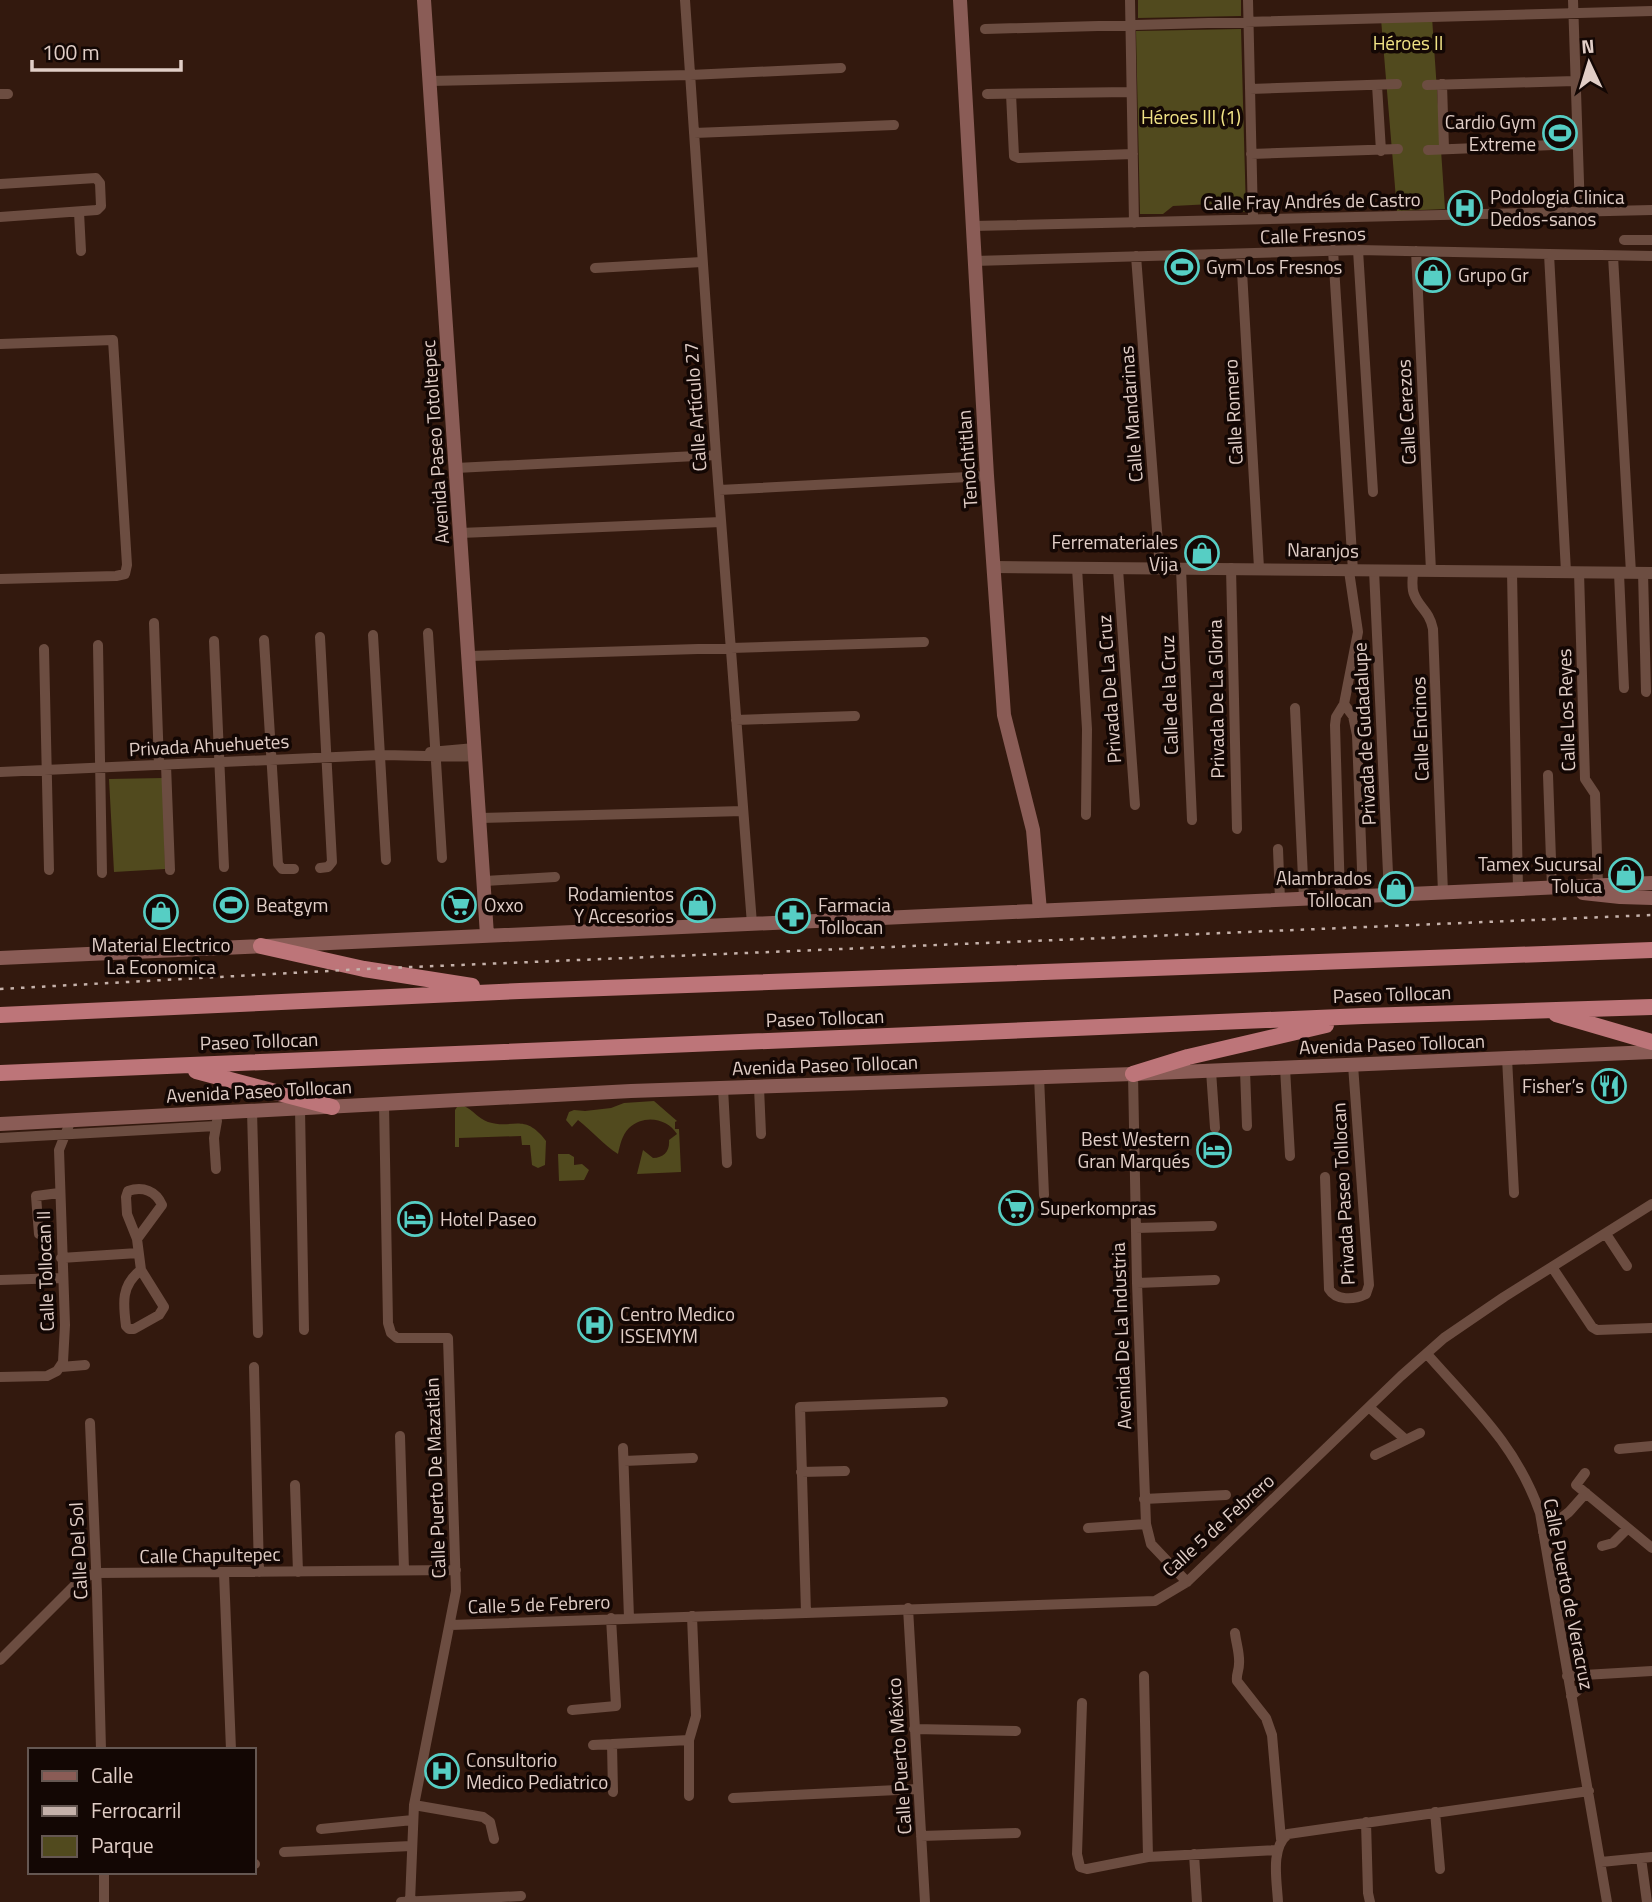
<svg xmlns="http://www.w3.org/2000/svg" width="1652" height="1902" viewBox="0 0 1652 1902" font-family="'Titillium Web',sans-serif">
	<style>
		.green { fill: #514a1e }
		.lines { fill: none; stroke-linecap: round; stroke-linejoin: round }
		.minor { stroke: #6c4d41; stroke-width: 10 }
		.tertiary { stroke: #6c4d41; stroke-width: 12 }
		.secondary { stroke: #8a5c56; stroke-width: 14 }
		.trunk { stroke: #bd7579; stroke-width: 16 }
		.rail { stroke: #c5b1aa; stroke-width: 2.5; stroke-dasharray: 3.5 7; stroke-linecap: butt }
		.labels { text-anchor: middle; stroke-width: 7; stroke-linejoin: round; paint-order: stroke }
		.park-label { font-size: 19px; fill: #f0e285; stroke: #130704 }
		.poi-label { font-size: 19px; fill: #e1cec7; stroke: #130704; text-anchor: start }
		.street-label { font-size: 19px; fill: #e1cec7; stroke: #130704 }
	</style>
	<rect width="100%" height="100%" fill="#33190e"/>
	<path class="green" d="M1138 0H1241V16L1138 18Z
		M1432 17 1445 209 1397 211 1381 19Z
		M1241 29 1246 212H1225L1212 204 1173 206 1163 214H1140L1136 31Z
		M164 778 165 869 114 872 109 779Z
		M654 1101 677 1121 675 1122V1129H679L681 1172 637 1174 643 1150 653 1158C664 1158 670 1151 669 1140L677 1134C667 1118 644 1114 629 1128 622 1135 620 1145 618 1154 604 1145 592 1131 578 1120L572 1127 566 1120 569 1112 574 1110 585 1111 611 1108 624 1103Z
		M464 1106C473 1110 479 1119 488 1122 513 1130 524 1112 546 1141L545 1165 538 1168 532 1165 530 1145H522L521 1136 459 1138V1147H455V1110L457 1107Z
		M558 1154H569L574 1157V1165L582 1164 589 1170 584 1180 559 1181Z"/>
	<g class="lines">
		<path class="minor" d="M685 0 716 455 752 924
			M1130 0 1134 223
			M1248 0 1253 219
			M1573 0 1580 212
			M985 29 1652 11
			M430 81 690 75 841 68
			M1442 84 1444 149
			M1377 85 1381 151
			M1427 85 1575 81
			M1250 89 1397 84
			M0 94H8
			M987 94 1131 92
			M1011 94 1014 156 1019 158 1133 154
			M694 133 894 125
			M1428 150 1577 144
			M1251 154 1398 149
			M0 184 96 178 100 183 101 206 97 210 0 217
			M79 212 81 251
			M973 226 1652 210
			M1624 240H1652
			M1333 250 1353 571
			M1358 250 1373 492
			M1416 251 1431 571
			M1241 254 1259 568
			M1549 254 1566 572
			M1136 256 1160 569
			M1613 256 1631 573
			M974 261 1358 250 1652 256
			M595 268 702 262
			M0 344 113 340 127 565 125 574 116 576 0 579
			M456 468 716 455
			M719 490 987 476
			M460 533 721 522
			M1077 568 1087 729 1086 815
			M1231 568 1237 829
			M1118 569 1135 805
			M1181 569 1192 820
			M1374 570 1389 895
			M1413 571C1413 578 1411 587 1414 594 1419 608 1429 610 1433 629L1443 893
			M1512 572 1518 890
			M1579 572 1585 779 1595 794 1598 886
			M1643 572 1646 692
			M1619 573 1624 688
			M154 623 159 765
			M428 633 442 858
			M373 635 386 860
			M320 637 332 862 328 867 320 868
			M264 640 278 864 282 869H294
			M214 641 224 867
			M98 645 102 873
			M44 649 49 870
			M470 656 924 642
			M1344 704 1353 716 1357 735 1363 896
			M1295 708 1304 899
			M736 720 855 716
			M430 752 475 748
			M166 765 170 870
			M0 772 380 755C412 755 443 758 476 756
			M1548 775 1552 888
			M480 818 743 811
			M1278 849 1280 900
			M485 881 555 877
			M1340 897 1335 725 1336 717 1344 704 1358 632 1349 571
			M1507 1058 1514 1193
			M1285 1068 1290 1156
			M1245 1070 1247 1126
			M1211 1071 1215 1128
			M1133 1074 1137 1283 1146 1524 1151 1544 1187 1582
			M1039 1076 1044 1195
			M759 1087 761 1134
			M723 1088 727 1163
			M384 1104 388 1323 391 1333 397 1338H448L456 1591 414 1805 410 1902
			M300 1109 304 1330
			M252 1111 258 1333
			M0 1138 216 1126
			M216 1169 214 1138 217 1121
			M1325 1177 1329 1289C1336 1301 1354 1300 1366 1294L1369 1285 1353 1065
			M1136 1228 1212 1226
			M39 1234 36 1196 59 1193
			M1606 1234 1627 1266
			M137 1239 162 1205C156 1191 143 1186 128 1191L126 1197 127 1214 137 1239 141 1270 164 1307 159 1315 134 1329H129L126 1326C123 1303 121 1285 141 1270
			M61 1258 138 1253
			M1552 1267 1592 1327 1597 1330 1652 1328
			M0 1280 63 1278
			M1137 1283 1215 1280
			M1427 1354C1472 1405 1517 1446 1540 1513L1607 1902
			M61 1367 85 1365
			M254 1367 259 1572
			M0 1377 47 1376 57 1371 63 1362 65 1325 59 1150 71 1120
			M1370 1408 1406 1440
			M90 1423 97 1591 101 1750
			M400 1436 404 1570
			M623 1448 629 1618
			M1619 1449 1652 1446
			M1375 1455 1420 1433
			M624 1461 693 1458
			M801 1472 845 1471
			M1585 1473 1576 1485 1652 1548
			M295 1485 298 1572
			M1144 1499 1226 1495
			M1088 1528 1146 1524
			M1543 1532 1569 1512 1586 1493
			M1602 1546 1613 1543 1627 1529
			M224 1573 231 1750
			M908 1608 925 1902
			M806 1613 800 1407 943 1402
			M451 1625 1155 1601 1187 1582 1401 1376 1444 1338 1504 1297 1652 1204
			M1235 1633C1236 1643 1240 1654 1239 1664 1239 1671 1236 1674 1237 1681L1266 1718 1272 1735 1281 1839
			M0 1660 76 1584 85 1577 96 1573 456 1570
			M1144 1676 1148 1857
			M1567 1676 1652 1671
			M1571 1696 1582 1687 1586 1675
			M1082 1703 1077 1854 1080 1867 1087 1869 1148 1857 1277 1850
			M572 1710 616 1706 611 1618
			M914 1729 1016 1731
			M612 1744 613 1792
			M593 1745 689 1740
			M689 1796V1740L696 1716 692 1616
			M733 1798 918 1789
			M414 1805 483 1817 490 1822 494 1839
			M1435 1812 1440 1869
			M1366 1822 1368 1893 1370 1902
			M321 1829 413 1820
			M921 1836 1016 1833
			M284 1852 411 1846
			M1194 1854 1197 1902
			M1641 1858 1647 1902
			M1601 1862 1652 1857
			M254 1864H255
			M104 1872V1902
			M401 1902 521 1896
			M1278 1902C1277 1881 1270 1848 1288 1834L1589 1791"/>
		<path class="tertiary" d="M994 567 1652 573"/>
		<path class="secondary" d="M424 0 487 935
			M960 0 987 476 1004 715 1033 830 1040 911
			M1583 893 1620 897 1652 898
			M0 958 1652 883
			M0 1124 631 1091 1133 1074 1652 1052"/>
		<path class="trunk" d="M261 946 364 969 472 986
			M1556 1014 1652 1042
			M0 1015 520 991 1652 950
			M196 1071 332 1107
			M0 1073 1363 1016 1652 1007
			M1133 1074 1188 1057 1326 1025"/>
		<path class="rail" d="M0 989 364 969 1652 915"/>
	</g>
	<defs>
		<g id="stadium-ring" transform="scale(1.75)"><circle r="9.5" fill="#130704" stroke="#56cec4" stroke-width="1.5"/><path d="M0-5a6.5 5 0 1 0 0 10a6.5 5 0 1 0 0-10ZM-3.5-1.8h7v3.6h-7Z" fill="#56cec4"/></g>
		<g id="hospital-ring" transform="scale(1.75)"><circle r="9.5" fill="#130704" stroke="#56cec4" stroke-width="1.5"/><path d="M-5-5h3v3.5h4V-5h3V5h-3V1.5h-4V5h-3Z" fill="#56cec4"/></g>
		<g id="shop-ring" transform="scale(1.75)"><circle r="9.5" fill="#130704" stroke="#56cec4" stroke-width="1.5"/><path d="M-5-2.5h2.3a2.7 3.5 0 0 1 5.4 0H5L5.5 6h-11ZM-1.5-2.5h3a1.5 2.3 0 0 0-3 0Z" fill="#56cec4"/></g>
		<g id="supermarket-ring" transform="scale(1.75)"><circle r="9.5" fill="#130704" stroke="#56cec4" stroke-width="1.5"/><path d="M-6-5.5h2.5l.6 2H6L4.5 2H-2.5L-4.4-4H-6ZM-1.5 3.2a1.3 1.3 0 1 0 .1 0ZM3 3.2a1.3 1.3 0 1 0 .1 0Z" fill="#56cec4"/></g>
		<g id="pharmacy-ring" transform="scale(1.75)"><circle r="9.5" fill="#130704" stroke="#56cec4" stroke-width="1.5"/><path d="M-2-6h4v4h4v4h-4v4h-4v-4h-4v-4h4Z" fill="#56cec4"/></g>
		<g id="restaurant-ring" transform="scale(1.75)"><circle r="9.5" fill="#130704" stroke="#56cec4" stroke-width="1.5"/><path d="M-5-6h1v4h1v-4h1v4h1v-4h1v5L-1.5 .5V6h-2V.5L-5-1ZM5-6V6H3V1.5H1.5Q1.5-4 5-6Z" fill="#56cec4"/></g>
		<g id="hotel-ring" transform="scale(1.75)"><circle r="9.5" fill="#130704" stroke="#56cec4" stroke-width="1.5"/><path d="M-6-4.5h1.5V1H6V5H4.5V3h-9V5H-6ZM-4 0a1.8 1.8 0 1 1 3.6 0ZM.5 0V-2.5h3Q6-2.5 6 0Z" fill="#56cec4"/></g>
	</defs>
	<g fill-rule="evenodd">
		<use href="#stadium-ring" x="1560" y="133"/>
		<use href="#hospital-ring" x="1465" y="208"/>
		<use href="#stadium-ring" x="1182" y="267"/>
		<use href="#shop-ring" x="1433" y="275"/>
		<use href="#shop-ring" x="1202" y="553"/>
		<use href="#shop-ring" x="1626" y="875"/>
		<use href="#shop-ring" x="1396" y="889"/>
		<use href="#stadium-ring" x="231" y="905"/>
		<use href="#supermarket-ring" x="459" y="905"/>
		<use href="#shop-ring" x="698" y="905"/>
		<use href="#shop-ring" x="161" y="912"/>
		<use href="#pharmacy-ring" x="793" y="916"/>
		<use href="#restaurant-ring" x="1609" y="1086"/>
		<use href="#hotel-ring" x="1214" y="1150"/>
		<use href="#supermarket-ring" x="1016" y="1208"/>
		<use href="#hotel-ring" x="415" y="1219"/>
		<use href="#hospital-ring" x="595" y="1325"/>
		<use href="#hospital-ring" x="442" y="1771"/>
	</g>
	<g class="labels">
		<g class="park-label">
			<text x="1408" y="50">Héroes II</text>
			<text x="1191" y="124">Héroes III (1)</text>
		</g>
		<g class="poi-label">
			<text x="1536" y="129" text-anchor="end">Cardio Gym<tspan x="1536" dy="22">Extreme</tspan></text>
			<text x="1490" y="204">Podologia Clinica<tspan x="1490" dy="22">Dedos-sanos</tspan></text>
			<text x="1206" y="274">Gym Los Fresnos</text>
			<text x="1458" y="282">Grupo Gr</text>
			<text x="1178" y="549" text-anchor="end">Ferremateriales<tspan x="1178" dy="22">Vija</tspan></text>
			<text x="1602" y="871" text-anchor="end">Tamex Sucursal<tspan x="1602" dy="22">Toluca</tspan></text>
			<text x="1372" y="885" text-anchor="end">Alambrados<tspan x="1372" dy="22">Tollocan</tspan></text>
			<text x="674" y="901" text-anchor="end">Rodamientos<tspan x="674" dy="22">Y Accesorios</tspan></text>
			<text x="256" y="912">Beatgym</text>
			<text x="484" y="912">Oxxo</text>
			<text x="818" y="912">Farmacia<tspan x="818" dy="22">Tollocan</tspan></text>
			<text x="161" y="952" text-anchor="middle">Material Electrico<tspan x="161" dy="22">La Economica</tspan></text>
			<text x="1584" y="1093" text-anchor="end">Fisher’s</text>
			<text x="1190" y="1146" text-anchor="end">Best Western<tspan x="1190" dy="22">Gran Marqués</tspan></text>
			<text x="1040" y="1215">Superkompras</text>
			<text x="440" y="1226">Hotel Paseo</text>
			<text x="620" y="1321">Centro Medico<tspan x="620" dy="22">ISSEMYM</tspan></text>
			<text x="466" y="1767">Consultorio<tspan x="466" dy="22">Medico Pediatrico</tspan></text>
		</g>
		<g class="street-label">
			<text transform="translate(1312 201) rotate(-1)" y="7">Calle Fray Andrés de Castro</text>
			<text transform="translate(1313 235) rotate(-2)" y="7">Calle Fresnos</text>
			<text transform="translate(695 407) rotate(-94)" y="7">Calle Artículo 27</text>
			<text transform="translate(1233 412) rotate(-93)" y="7">Calle Romero</text>
			<text transform="translate(1406 412) rotate(-93)" y="7">Calle Cerezos</text>
			<text transform="translate(1131 414) rotate(-94)" y="7">Calle Mandarinas</text>
			<text transform="translate(435 442) rotate(-94)" y="7">Avenida Paseo Totoltepec</text>
			<text transform="translate(967 459) rotate(-94)" y="7">Tenochtitlan</text>
			<text transform="translate(1323 550) rotate(1)" y="7">Naranjos</text>
			<text transform="translate(1109 689) rotate(-94)" y="7">Privada De La Cruz</text>
			<text transform="translate(1169 695) rotate(-92)" y="7">Calle de la Cruz</text>
			<text transform="translate(1216 699) rotate(-91)" y="7">Privada De La Gloria</text>
			<text transform="translate(1566 710) rotate(-92)" y="7">Calle Los Reyes</text>
			<text transform="translate(1420 729) rotate(-92)" y="7">Calle Encinos</text>
			<text transform="translate(1364 734) rotate(-93)" y="7">Privada de Gudadalupe</text>
			<text transform="translate(209 745) rotate(-3)" y="7">Privada Ahuehuetes</text>
			<text transform="translate(1392 994) rotate(-2)" y="7">Paseo Tollocan</text>
			<text transform="translate(825 1018) rotate(-2)" y="7">Paseo Tollocan</text>
			<text transform="translate(259 1041) rotate(-2)" y="7">Paseo Tollocan</text>
			<text transform="translate(1392 1044) rotate(-2)" y="7">Avenida Paseo Tollocan</text>
			<text transform="translate(825 1065) rotate(-2)" y="7">Avenida Paseo Tollocan</text>
			<text transform="translate(259 1091) rotate(-3)" y="7">Avenida Paseo Tollocan</text>
			<text transform="translate(1343 1194) rotate(-93)" y="7">Privada Paseo Tollocan</text>
			<text transform="translate(45 1271) rotate(-92)" y="7">Calle Tollocan II</text>
			<text transform="translate(1121 1336) rotate(-92)" y="7">Avenida De La Industria</text>
			<text transform="translate(435 1478) rotate(-92)" y="7">Calle Puerto De Mazatlán</text>
			<text transform="translate(1218 1525) rotate(-42)" y="7">Calle 5 de Febrero</text>
			<text transform="translate(78 1551) rotate(-93)" y="7">Calle Del Sol</text>
			<text transform="translate(210 1555) rotate(-1)" y="7">Calle Chapultepec</text>
			<text transform="translate(1569 1594) rotate(79)" y="7">Calle Puerto de Veracruz</text>
			<text transform="translate(539 1604) rotate(-2)" y="7">Calle 5 de Febrero</text>
			<text transform="translate(899 1756) rotate(-94)" y="7">Calle Puerto México</text>
		</g>
	</g>
	<rect x="28" y="1748" width="228" height="126" fill="#130704" stroke="#655752" stroke-width="2"/>
	<rect x="42" y="1771" width="35" height="10" fill="#8a5c56" stroke="#655752" stroke-width="2"/>
	<text x="91" y="1783" font-size="21" fill="#e1cec7">Calle</text>
	<rect x="42" y="1806" width="35" height="10" fill="#c5b1aa" stroke="#655752" stroke-width="2"/>
	<text x="91" y="1818" font-size="21" fill="#e1cec7">Ferrocarril</text>
	<rect x="42" y="1836" width="35" height="21" fill="#514a1e" stroke="#655752" stroke-width="2"/>
	<text x="91" y="1853" font-size="21" fill="#e1cec7">Parque</text>
	<g transform="translate(1589 63) rotate(356)" stroke="#130704" stroke-width="5" paint-order="stroke">
	<path d="M0-5L12 26L0 18L-12 26Z" fill="#e1cec7"/>
	<text y="-10" font-size="19" font-weight="bold" text-anchor="middle" fill="#e1cec7">N</text>
	</g>
	<path d="M32 60v10h149v-10" fill="none" stroke="#e1cec7" stroke-width="3.5"/>
	<text x="42" y="60" font-size="21" fill="#e1cec7" stroke="#130704" stroke-width="5" paint-order="stroke">100 m</text>
</svg>
